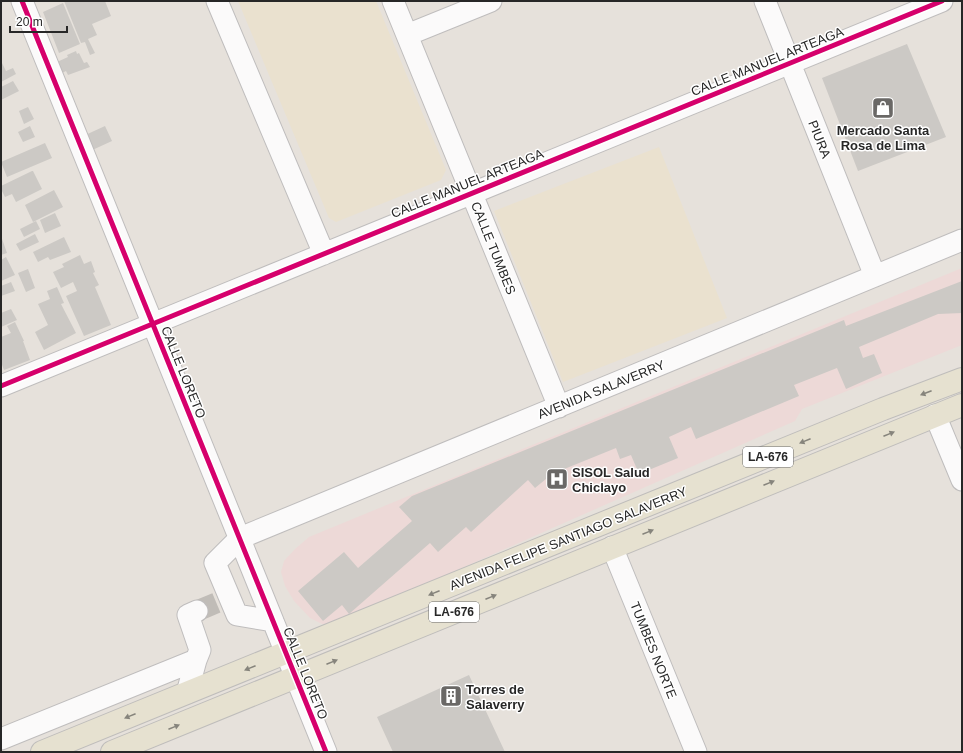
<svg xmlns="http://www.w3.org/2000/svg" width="963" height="753" viewBox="0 0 963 753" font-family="Helvetica,sans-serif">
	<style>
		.education { fill: #eae1cf }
		.medical { fill: #edd9d7 }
		.building { fill: #ccc9c5 }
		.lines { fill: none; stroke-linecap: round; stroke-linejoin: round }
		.minor-tunnel { stroke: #c0bcb7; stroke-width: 21; stroke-dasharray: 21 10; stroke-linecap: butt }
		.minor-casing { stroke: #bfbdbd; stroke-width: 23 }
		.major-casing { stroke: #bfbdbb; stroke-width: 24 }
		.minor { stroke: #fbfafa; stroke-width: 21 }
		.major { stroke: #e6e1d0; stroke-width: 22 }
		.cycleway-casing { stroke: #fff; stroke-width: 8 }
		.cycleway { stroke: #d6006c; stroke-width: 5 }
		.oneway { fill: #86847c }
		.labels { text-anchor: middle; stroke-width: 3; stroke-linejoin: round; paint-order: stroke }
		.shield { fill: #fff; stroke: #686868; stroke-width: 1 }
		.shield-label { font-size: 12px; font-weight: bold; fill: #272727 }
		.street-label { font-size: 13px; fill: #272727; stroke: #fff }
		.poi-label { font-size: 13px; font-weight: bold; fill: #272727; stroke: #fff; text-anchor: start }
	</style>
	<rect width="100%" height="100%" fill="#e6e1db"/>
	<path class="education" d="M238 1H376L446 170 441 180 336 222 329 218Z
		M659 147 727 318 563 382 494 211Z"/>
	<path class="medical" d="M962 268V345L802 409 795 421 335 624H322L310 618 294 601 285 586 281 572 284 561 295 549 309 537Z"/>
	<path class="building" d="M64 1H105L111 16 92 24 97 35 88 39 95 53 90 55 85 42 81 43Z
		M63 3 80 44 59 53 43 12Z
		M907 44 946 137 858 171 822 78Z
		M76 51 77 54 79 53 84 63 87 62 90 67 68 75 66 71 62 73 57 62 68 57 67 55Z
		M2 63 6 71 13 68 16 74 1 82V64Z
		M13 81 19 91 1 100V87Z
		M28 107 34 119 24 124 19 111Z
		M30 126 35 137 23 142 18 132Z
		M105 126 112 141 88 152 81 137Z
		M45 143 52 158 7 177 1 162Z
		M32 171H33L42 189 16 202 12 194 5 197 1 189V186Z
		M54 190 63 207 33 222 25 205Z
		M55 213 61 226 45 233 40 220Z
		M36 221 40 229 24 237 20 229Z
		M35 234 39 242 20 251 16 244Z
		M1 236 7 253 1 255Z
		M64 237 71 252 50 260 48 257 38 262 33 252Z
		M80 255 84 264 91 261 95 272 93 273 99 285 95 287 111 325 84 336 66 296 77 291 73 282 61 288 53 272 64 267 62 264Z
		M6 257 15 275 1 281V260Z
		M28 269 35 288 26 292 18 273Z
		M962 281V313L938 314 859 347 863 358 874 354 882 373 846 389 837 368 794 385 799 396 696 439 691 427 669 437 678 458 639 474 631 455 620 459 616 448 552 474 535 488 528 480 471 532 466 527 438 552 430 543 349 614 342 605 323 621 298 591 344 552 358 568 412 521 399 507 412 496 844 320 846 326Z
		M11 282 15 291 1 296V286Z
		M57 287 64 303 61 304 76 333 44 350 35 332 48 325 38 304 50 299 47 291Z
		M11 309 17 320 1 327V313Z
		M15 322 24 341H23L30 360 4 370 1 362V337L11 333 7 326Z
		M469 675 505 752H393L377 717Z"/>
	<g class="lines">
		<path class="minor-tunnel" d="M197 611 221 601"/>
		<g class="minor-casing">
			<path id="minor" d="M22 1 326 752
				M217 1 324 254
				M393 1 559 407
				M765 1 875 276
				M407 35 491 1
				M1 386 942 1
				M935 415 962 480
				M612 547 696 752
				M273 621 237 615 215 563 240 538 962 240
				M187 693 196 660 200 650 188 615 197 611
				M1 739 196 660"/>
		</g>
		<g class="major-casing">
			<path id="major" d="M42 752 883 409 962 379
				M112 752 962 405"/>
		</g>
		<use href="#minor" class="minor"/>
		<use href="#major" class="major"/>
		<g class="cycleway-casing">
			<path id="cycleway" d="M22 1 326 752
				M1 386 942 1"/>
		</g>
		<use href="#cycleway" class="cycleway"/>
	</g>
	<defs><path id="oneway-solid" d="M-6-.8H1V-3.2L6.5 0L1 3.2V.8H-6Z"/></defs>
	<g class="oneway">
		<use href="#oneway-solid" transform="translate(926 393) rotate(159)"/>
		<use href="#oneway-solid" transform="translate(889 434) rotate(-22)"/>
		<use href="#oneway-solid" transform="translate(805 441) rotate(158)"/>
		<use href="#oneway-solid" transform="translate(769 483) rotate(-22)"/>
		<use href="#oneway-solid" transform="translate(648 532) rotate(-22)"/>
		<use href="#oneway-solid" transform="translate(434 593) rotate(158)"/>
		<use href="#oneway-solid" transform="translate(491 597) rotate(-22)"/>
		<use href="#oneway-solid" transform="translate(332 662) rotate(-22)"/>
		<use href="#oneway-solid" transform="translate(250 668) rotate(158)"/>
		<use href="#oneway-solid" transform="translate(130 716) rotate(158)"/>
		<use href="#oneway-solid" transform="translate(174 727) rotate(-22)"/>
	</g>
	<defs>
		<g id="shop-square" transform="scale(1.15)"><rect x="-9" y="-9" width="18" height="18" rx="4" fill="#6a6866" stroke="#fff"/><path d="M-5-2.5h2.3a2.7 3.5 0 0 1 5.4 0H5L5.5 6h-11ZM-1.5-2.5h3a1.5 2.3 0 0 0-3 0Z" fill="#fff"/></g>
		<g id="hospital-square" transform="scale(1.15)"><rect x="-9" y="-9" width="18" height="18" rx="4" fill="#6a6866" stroke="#fff"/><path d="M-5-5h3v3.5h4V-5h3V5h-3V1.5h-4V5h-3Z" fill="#fff"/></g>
		<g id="building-square" transform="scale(1.15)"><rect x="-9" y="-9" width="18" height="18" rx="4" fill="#6a6866" stroke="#fff"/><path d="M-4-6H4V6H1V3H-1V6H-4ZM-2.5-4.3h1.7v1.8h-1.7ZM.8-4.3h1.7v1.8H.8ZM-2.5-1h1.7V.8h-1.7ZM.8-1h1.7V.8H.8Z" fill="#fff"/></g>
	</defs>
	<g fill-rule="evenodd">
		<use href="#shop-square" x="883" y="108"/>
		<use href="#hospital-square" x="557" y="479"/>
		<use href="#building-square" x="451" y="696"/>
	</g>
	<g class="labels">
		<g class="shield">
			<rect x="743" y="447" width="50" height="20" rx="3"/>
			<rect x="429" y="602" width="50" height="20" rx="3"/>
		</g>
		<g class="shield-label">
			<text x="768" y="461">LA-676</text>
			<text x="454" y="616">LA-676</text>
		</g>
		<g class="street-label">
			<text transform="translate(767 61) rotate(-22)" y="5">CALLE MANUEL ARTEAGA</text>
			<text transform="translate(820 139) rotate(68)" y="5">PIURA</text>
			<text transform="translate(467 183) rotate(-22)" y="5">CALLE MANUEL ARTEAGA</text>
			<text transform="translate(494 248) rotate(68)" y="5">CALLE TUMBES</text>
			<text transform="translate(184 372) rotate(68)" y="5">CALLE LORETO</text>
			<text transform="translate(601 389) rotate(-22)" y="5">AVENIDA SALAVERRY</text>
			<text transform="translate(568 538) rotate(-22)" y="5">AVENIDA FELIPE SANTIAGO SALAVERRY</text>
			<text transform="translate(654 650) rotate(68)" y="5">TUMBES NORTE</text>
			<text transform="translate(306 673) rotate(68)" y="5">CALLE LORETO</text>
		</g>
		<g class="poi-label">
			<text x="883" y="135" text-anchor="middle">Mercado Santa<tspan x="883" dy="15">Rosa de Lima</tspan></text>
			<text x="572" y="477">SISOL Salud<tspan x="572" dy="15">Chiclayo</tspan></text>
			<text x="466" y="694">Torres de<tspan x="466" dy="15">Salaverry</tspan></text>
		</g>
	</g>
	<rect width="963" height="753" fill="none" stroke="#272727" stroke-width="4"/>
	<path d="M10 26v6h57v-6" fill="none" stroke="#272727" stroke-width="2"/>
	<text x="16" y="26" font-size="12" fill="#272727" stroke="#ffffff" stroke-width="3" paint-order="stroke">20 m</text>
</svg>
